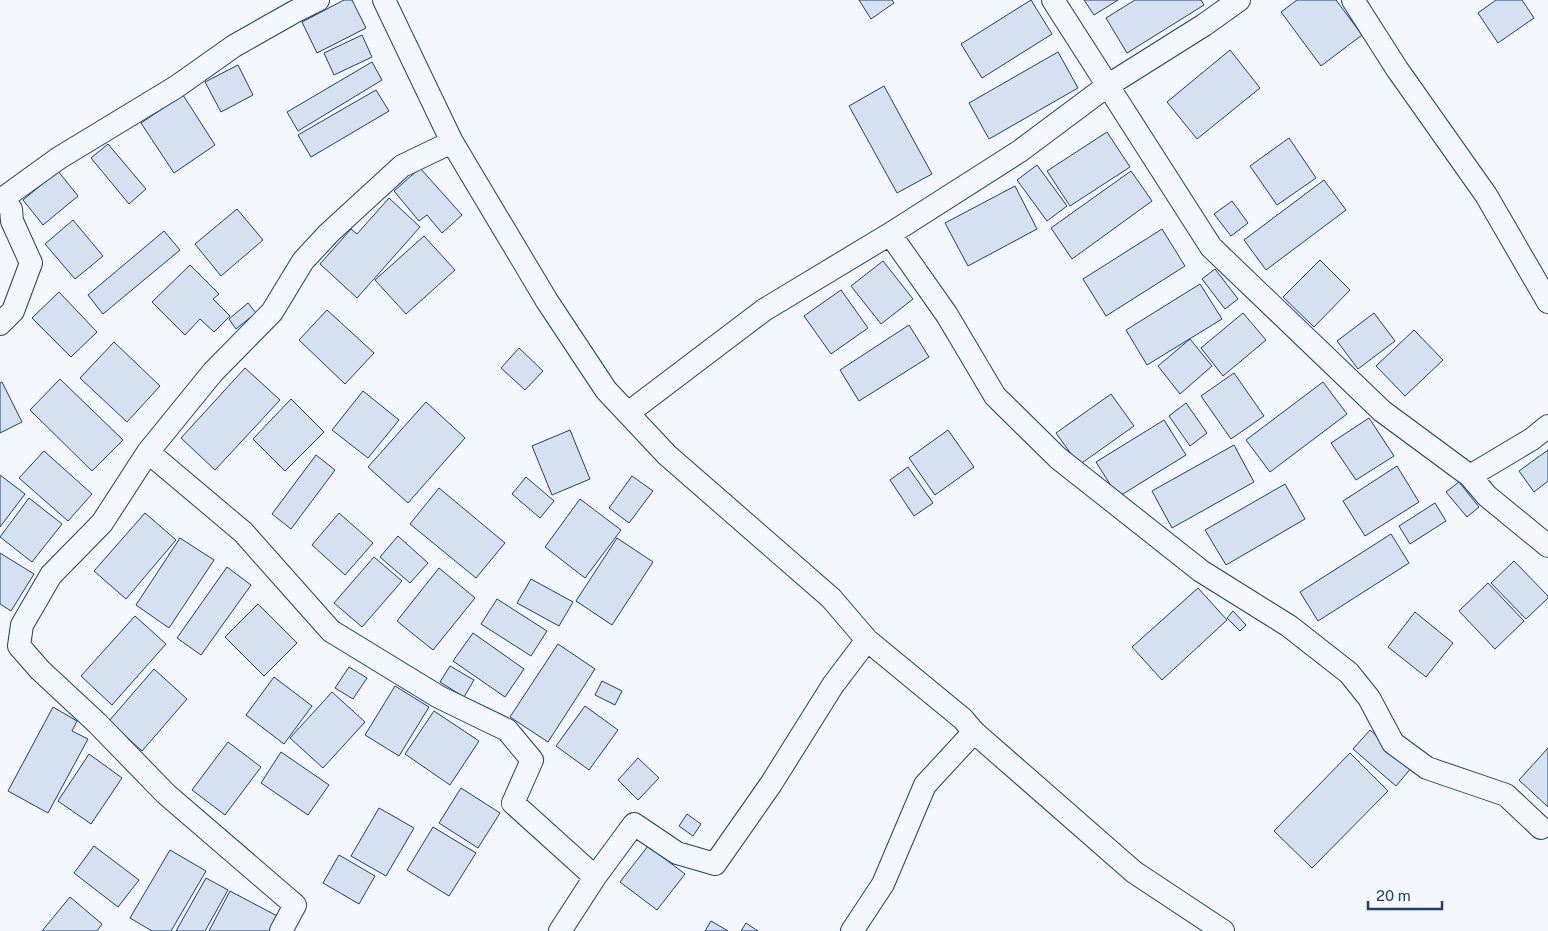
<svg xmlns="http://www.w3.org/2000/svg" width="1548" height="931" viewBox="0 0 1548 931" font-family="'Public Sans',sans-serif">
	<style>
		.building { fill: #d5e0f0; stroke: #1d3f73 }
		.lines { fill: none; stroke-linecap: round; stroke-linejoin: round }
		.minor-casing { stroke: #1d3f73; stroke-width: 24 }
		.minor { stroke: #f4f7fb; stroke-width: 22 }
	</style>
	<rect width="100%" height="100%" fill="#f4f7fb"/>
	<path class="building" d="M344 0H352L366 28 317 53 302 22Z
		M859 0H892L894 3 871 19Z
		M1031 0 1052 34 982 78 961 44Z
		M1084 0H1118L1094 15Z
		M1135 0H1201L1204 5 1127 53 1106 18Z
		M1297 0H1336L1362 35 1321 66 1281 12Z
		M1496 0H1522L1534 18 1498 43 1478 13Z
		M362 35 372 57 334 75 324 53Z
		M1230 50 1260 88 1197 139 1167 102Z
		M1058 52 1078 88 989 139 969 103Z
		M372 62 382 80 298 131 287 112Z
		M238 65 253 95 221 112 205 82Z
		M884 86 932 174 897 193 849 106Z
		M376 90 389 111 311 157 298 135Z
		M183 95 215 145 174 173 141 123Z
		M1107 132 1130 167 1070 206 1047 171Z
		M1289 138 1316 178 1277 205 1250 166Z
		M108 144 146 189 129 204 91 158Z
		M1037 165 1067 206 1047 221 1017 180Z
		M420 168 462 215 442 233 427 215 419 221 394 191Z
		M58 171 78 196 43 225 23 200Z
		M1131 171 1152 201 1072 259 1051 228Z
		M1324 180 1346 210 1266 270 1244 240Z
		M1015 186 1037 229 968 266 945 223Z
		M389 198 420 227 357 298 320 264 351 229 357 234Z
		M1232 201 1248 223 1231 236 1214 214Z
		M237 209 263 240 221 276 195 244Z
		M73 220 103 256 75 279 45 244Z
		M1162 229 1185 266 1106 316 1083 279Z
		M164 231 180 250 103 314 88 295Z
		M424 236 455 270 406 314 375 280Z
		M1320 260 1350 290 1314 327 1283 297Z
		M883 261 913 299 881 324 851 286Z
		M190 265 219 294 213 299 230 316 214 332 200 319 185 335 152 302Z
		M1215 269 1238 299 1225 309 1202 279Z
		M1200 284 1222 319 1147 365 1126 330Z
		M841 290 868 328 831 354 804 316Z
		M59 292 97 332 71 357 32 318Z
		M248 303 256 313 236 329 229 319Z
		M327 310 374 353 345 384 299 340Z
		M1243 313 1266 340 1223 376 1201 348Z
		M1374 313 1395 341 1358 369 1337 341Z
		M909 325 929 357 859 401 840 370Z
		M1414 330 1443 360 1405 396 1376 366Z
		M1190 339 1212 366 1180 394 1158 366Z
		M114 342 160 386 127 422 80 378Z
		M519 348 543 371 525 390 501 368Z
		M245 368 280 400 215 470 181 438Z
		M1234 373 1264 416 1231 439 1201 396Z
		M60 379 123 440 92 471 30 410Z
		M2 382 22 422 0 433V383Z
		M1323 382 1347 414 1270 472 1246 440Z
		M363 391 399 420 368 458 332 430Z
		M1111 394 1134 426 1079 465 1056 433Z
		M291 399 324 432 285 471 253 439Z
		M426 402 465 438 408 503 368 467Z
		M1186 403 1207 433 1190 446 1169 416Z
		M1369 418 1394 456 1356 480 1331 443Z
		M1164 420 1186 455 1118 497 1096 462Z
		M570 430 590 479 552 495 532 446Z
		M948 430 974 467 935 495 909 458Z
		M1234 445 1254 482 1172 528 1152 491Z
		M1548 450V481L1534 492 1519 471Z
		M44 451 92 494 68 521 19 478Z
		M316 455 335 470 291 529 272 514Z
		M1397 466 1419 502 1365 536 1343 501Z
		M908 467 933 503 914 516 890 480Z
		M0 475 25 494 0 527Z
		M632 476 653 491 629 523 609 508Z
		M526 477 554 501 540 518 512 494Z
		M1459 482 1479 507 1467 517 1446 492Z
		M1285 484 1305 519 1226 565 1205 530Z
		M439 488 505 543 476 578 410 524Z
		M29 498 62 524 32 562 0 537Z
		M580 499 621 530 585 578 545 547Z
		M1435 503 1446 521 1410 544 1399 526Z
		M145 513 176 540 126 599 94 571Z
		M339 513 373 543 345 575 312 545Z
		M1391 534 1409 563 1318 621 1300 592Z
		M398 536 428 563 410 583 380 557Z
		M180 538 214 560 169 628 136 605Z
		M617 538 653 562 612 625 576 601Z
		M0 553 34 574 11 611 0 604Z
		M374 557 402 581 362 627 334 603Z
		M1514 561 1548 596V598L1526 619 1491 583Z
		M227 567 251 585 201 655 177 638Z
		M439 568 475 598 433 650 397 621Z
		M531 579 573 602 559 626 517 603Z
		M1488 583 1524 621 1495 649 1459 611Z
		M1198 588 1227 620 1162 680 1132 647Z
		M497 599 547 631 531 656 481 624Z
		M258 604 297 643 264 676 225 637Z
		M1233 611 1246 625 1240 631 1227 618Z
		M1415 612 1453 643 1426 677 1388 647Z
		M135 616 166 644 112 705 81 676Z
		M473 633 524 669 505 697 453 661Z
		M558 644 595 669 548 742 510 717Z
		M450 666 474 680 464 697 440 682Z
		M349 667 367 678 353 699 335 688Z
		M154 669 187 699 142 751 109 721Z
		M274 677 312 706 284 744 246 715Z
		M602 681 622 691 615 705 595 695Z
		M395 686 429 707 399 756 365 735Z
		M332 692 365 722 323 768 290 738Z
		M585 706 618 730 589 770 556 746Z
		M53 707 77 721 72 731 88 739 48 813 8 791Z
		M434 711 479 741 450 785 405 754Z
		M1370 730 1412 767 1396 786 1353 749Z
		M228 742 261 767 225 815 192 790Z
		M1548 748V807L1519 780Z
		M281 752 329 785 308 815 261 783Z
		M1350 753 1388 791 1312 868 1274 831Z
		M89 754 122 778 91 824 58 801Z
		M638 758 659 778 638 800 618 780Z
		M461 788 500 813 478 848 439 823Z
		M379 808 414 828 386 876 351 856Z
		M687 814 701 824 693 836 679 826Z
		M433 827 476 853 449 896 407 870Z
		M94 846 139 880 118 907 74 873Z
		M648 846 685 874 657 910 620 882Z
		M170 850 206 871 171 931H152L130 918Z
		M339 855 375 876 359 904 323 883Z
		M206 878 228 890 205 931H176Z
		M230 891 279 917 271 931H209Z
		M70 897 102 924 97 931H42Z
		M711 921 728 931H705Z
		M746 923 758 931H741Z"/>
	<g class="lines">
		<g class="minor-casing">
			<path id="minor" d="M384 0 452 142 547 301 606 390 667 455 831 598 867 640 963 719 974 732 1134 872 1223 931
				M1053 0 1211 247 1382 411 1470 476 1487 496 1548 546
				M1353 0 1397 69 1486 195 1548 302
				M890 234 947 315 995 396 1058 458 1201 571 1289 626 1349 673 1369 698 1393 743 1427 768 1506 795 1541 828
				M0 324 13 311 31 263 12 221 11 209 2 199 59 158 176 87 234 46 294 12 318 0
				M628 413 764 310 890 234 1020 151 1107 86 1204 25 1239 0
				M148 452 243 532 331 631 439 697 507 730 532 760 513 803 595 877
				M1470 476 1532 439 1548 426
				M281 931 295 905 166 794 97 723 40 670 19 646 22 625 51 575 102 523 148 452 213 372 272 312 303 261 329 233 402 166 452 142
				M560 931 595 877 634 824 677 853 715 864 771 784 833 685 867 640
				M852 931 883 884 925 785 974 732"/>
		</g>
		<use href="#minor" class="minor"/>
	</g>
	<path d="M1368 901v8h74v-8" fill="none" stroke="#1d3f73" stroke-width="2.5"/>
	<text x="1376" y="901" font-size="15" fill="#1d3f73" stroke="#f4f7fb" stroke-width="4" paint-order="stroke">20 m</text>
</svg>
